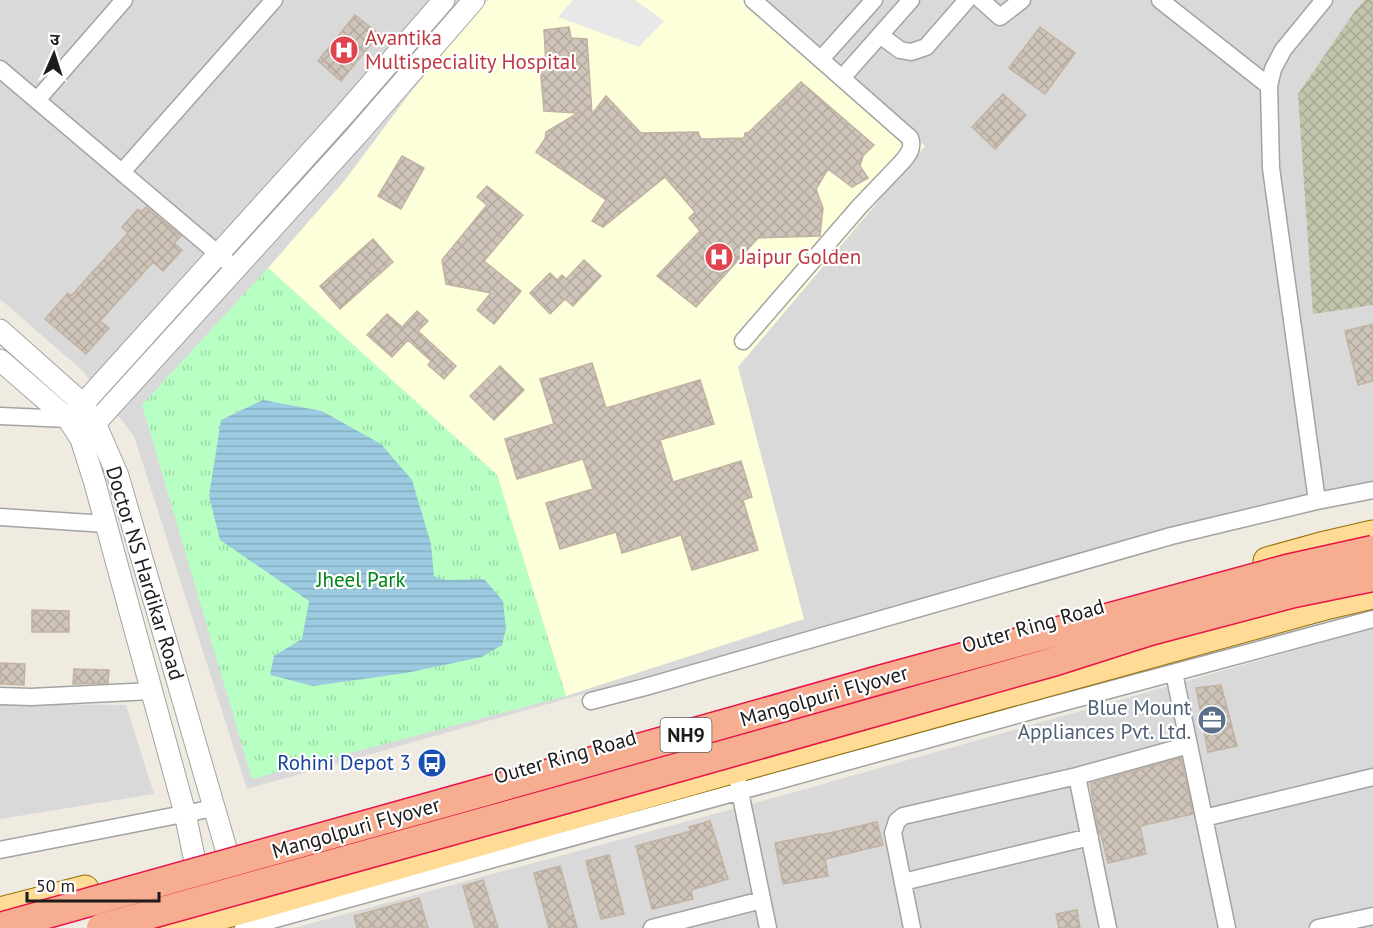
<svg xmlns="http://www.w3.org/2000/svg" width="1373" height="928" viewBox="0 0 1373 928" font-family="'PT Sans','Noto Sans Devanagari',sans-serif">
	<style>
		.residential { fill: #dad9d9 }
		.education { fill: #fcffd9 }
		.construction { fill: url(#construction-cross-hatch) }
		.park { fill: url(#park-tufts) }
		.parking { fill: #e8e8e8 }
		.water { fill: url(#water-rules) }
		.building { fill: url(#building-cross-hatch); stroke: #c2b2a1; stroke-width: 1.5 }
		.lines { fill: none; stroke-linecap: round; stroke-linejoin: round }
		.minor-casing { stroke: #a3a3a3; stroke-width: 19 }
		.tertiary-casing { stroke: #a3a3a3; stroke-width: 23 }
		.primary-casing { stroke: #947000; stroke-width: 29 }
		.minor { stroke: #fff; stroke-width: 16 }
		.tertiary { stroke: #fff; stroke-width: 21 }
		.primary { stroke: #ffdb95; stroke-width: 27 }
		.trunk-bridge-casing { stroke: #e71349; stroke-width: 31; stroke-linecap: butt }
		.trunk-bridge { stroke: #f7ad90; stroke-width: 28 }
		.labels { text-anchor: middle; stroke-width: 4.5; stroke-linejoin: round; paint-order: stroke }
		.shield { fill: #fff; stroke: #606060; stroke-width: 1.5 }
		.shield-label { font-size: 20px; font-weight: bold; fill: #1c1c1c }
		.health-label { font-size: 21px; fill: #be3a42; stroke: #fff; text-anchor: start }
		.street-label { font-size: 21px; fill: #1c1c1c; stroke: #fff }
		.park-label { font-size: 21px; fill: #018317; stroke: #fff }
		.service-label { font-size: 21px; fill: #4e5e75; stroke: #fff; text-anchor: end }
		.transit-label { font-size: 21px; fill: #164399; stroke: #fff; text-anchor: end }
	</style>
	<defs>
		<pattern id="construction-cross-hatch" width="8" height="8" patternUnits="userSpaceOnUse" patternTransform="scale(1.5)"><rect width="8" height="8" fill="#c2c4ab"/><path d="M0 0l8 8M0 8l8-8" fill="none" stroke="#a6a893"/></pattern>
		<pattern id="park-tufts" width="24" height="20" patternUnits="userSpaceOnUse" patternTransform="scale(1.5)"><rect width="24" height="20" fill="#b7ffc3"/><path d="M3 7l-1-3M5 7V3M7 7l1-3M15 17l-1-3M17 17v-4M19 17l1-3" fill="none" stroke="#9ddaa7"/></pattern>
		<pattern id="water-rules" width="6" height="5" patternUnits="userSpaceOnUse" patternTransform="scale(1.5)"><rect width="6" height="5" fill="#9ccbe1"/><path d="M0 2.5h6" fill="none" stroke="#86aec0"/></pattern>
		<pattern id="building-cross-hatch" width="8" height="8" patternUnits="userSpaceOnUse" patternTransform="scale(1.5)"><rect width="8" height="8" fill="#cfc4b9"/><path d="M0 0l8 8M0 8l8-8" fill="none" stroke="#b1a89e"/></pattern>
	</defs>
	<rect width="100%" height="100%" fill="#efebe0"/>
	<path class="residential" d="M0 0H1373V487L775 640 247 789 134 436 84 372 0 299Z
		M1373 628V928H294L795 792Z
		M0 704 126 705 154 794 0 819Z"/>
	<path class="education" d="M488 0H751L925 146 738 367 804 619 566 696 497 475 268 268 345 180 410 93Z"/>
	<path class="construction" d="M1365 0H1373V305L1313 314 1298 94 1355 11Z"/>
	<path class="park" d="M268 268 497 475 566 696 252 779 142 405Z"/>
	<path class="parking" d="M573 0H635L664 21 639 47 558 17Z"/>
	<path class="water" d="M263 400 322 411 381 444 412 480 431 544 434 577 446 580 484 579 503 601 506 629 502 645 482 657 406 673 313 686 270 675 274 656 302 639 309 601 220 540 209 496 221 420Z"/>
	<path class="building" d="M355 15 379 34 341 81 318 61Z
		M569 27 571 38 587 39 592 114 606 96 641 133 698 132 701 139 744 138 745 133 749 132 801 82 874 145 863 156 860 166 868 178 852 187 828 169 816 189 823 208 820 236 758 238 696 307 657 276 700 231 689 218 695 212 665 177 603 227 592 221 606 200 536 152 545 139 546 132 578 113 544 111 540 66H546L544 30Z
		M1040 27 1075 53 1045 94 1009 68Z
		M1003 94 1026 115 995 149 972 127Z
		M402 156 424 168 401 209 378 196Z
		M487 186 523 215 484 261 521 291 494 324 477 310 491 293 446 284 442 260 487 205 477 197Z
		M146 207 181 236 174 243 182 250 163 271 153 262 100 321 109 328 86 354 45 319 68 293 71 296 128 233 122 227 138 209 141 212Z
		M373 239 393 262 340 309 320 286Z
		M584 260 601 276 573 306 565 299 550 314 530 293 550 273 557 280 562 275 566 279Z
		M417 311 428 321 418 331 456 366 444 379 428 365 431 361 408 340 392 357 367 335 387 314 402 327Z
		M1373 324V381L1358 385 1345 331Z
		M592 363 606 408 700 380 714 424 660 440 673 482 741 461 752 497 743 500 758 550 692 570 681 535 622 553 616 532 560 549 546 503 593 489 583 459 517 479 505 439 554 424 540 379Z
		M500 366 524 390 494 420 470 396Z
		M32 610 69 611V632H32Z
		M0 663 25 664 24 685 0 684Z
		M74 669 109 670 108 683 73 684Z
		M1221 685 1237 746 1208 752 1196 688Z
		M1181 758 1193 814 1140 826 1146 854 1108 863 1101 834 1099 833 1092 794 1091 783Z
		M710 821 728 879 691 890 693 899 652 909 636 846 691 831 689 827Z
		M877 822 883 845 825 859 828 876 783 884 775 843 821 834V835Z
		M609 855 624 914 601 919 586 861Z
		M560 866 577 927V928H549L534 873Z
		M483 880 498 928H475L463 886Z
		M419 898 428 928H357L354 916Z
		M1077 910 1080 928H1059L1056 914Z"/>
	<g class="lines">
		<g class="minor-casing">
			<path id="minor" d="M981 0 1000 17 1022 0
				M1160 0 1269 86
				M880 35 900 50 911 52 926 47 967 0
				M821 59 874 0
				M0 69 236 269
				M842 78 911 0
				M37 100 124 0
				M122 172 274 0
				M743 341 860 206 902 162C908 155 914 148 910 138L753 0
				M0 416 68 419
				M1317 501 1271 168 1269 86 1273 69 1283 50 1324 0
				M0 517 106 524
				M1174 673 1227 928
				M0 696 31 697 152 691
				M591 701 645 687 1171 536 1317 501 1373 490
				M1077 776 1108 928
				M738 782 768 928
				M1204 818 1373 777
				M0 850 214 808
				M903 882 1090 837
				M243 928 1031 711 1373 619
				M652 928 762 900
				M912 928 893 833 897 821 903 816 1077 776 1189 745
				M1318 928 1373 916"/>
		</g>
		<g class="tertiary-casing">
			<path id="tertiary" d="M0 330 83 404 95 423 118 476 227 852
				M0 360 68 419 81 439 94 480 185 813 195 862
				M68 419 83 404 343 116 444 0
				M81 439 356 136 474 0"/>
		</g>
		<g class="primary-casing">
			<path id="primary" d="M1267 561 1321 546 1373 534
				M0 911 85 889
				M174 928 246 909 735 769 1329 605 1373 595"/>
		</g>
		<use href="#minor" class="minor"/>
		<use href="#tertiary" class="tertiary"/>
		<use href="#primary" class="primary"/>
		<g class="trunk-bridge-casing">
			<path id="trunk-bridge" d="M0 927 487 791 883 679 1287 569 1373 550
				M101 928 566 799 1056 661 1150 631 1294 593 1373 577"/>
		</g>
		<use href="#trunk-bridge" class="trunk-bridge"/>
	</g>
	<defs>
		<g id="hospital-disc" transform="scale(1.5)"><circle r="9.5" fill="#e0444e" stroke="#fff"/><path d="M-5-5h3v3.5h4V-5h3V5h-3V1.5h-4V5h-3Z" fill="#fff"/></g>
		<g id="office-disc" transform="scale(1.5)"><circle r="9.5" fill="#5c6f8a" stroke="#fff"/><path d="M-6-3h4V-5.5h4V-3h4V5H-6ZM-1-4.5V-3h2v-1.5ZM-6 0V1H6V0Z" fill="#fff"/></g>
		<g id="bus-disc" transform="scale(1.5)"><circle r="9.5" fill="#1a4fb4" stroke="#fff"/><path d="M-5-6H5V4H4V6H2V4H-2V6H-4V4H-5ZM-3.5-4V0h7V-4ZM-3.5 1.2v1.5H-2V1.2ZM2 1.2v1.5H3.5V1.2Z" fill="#fff"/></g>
	</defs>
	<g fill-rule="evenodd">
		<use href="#hospital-disc" x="344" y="50"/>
		<use href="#hospital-disc" x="719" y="257"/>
		<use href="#office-disc" x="1212" y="720"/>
		<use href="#bus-disc" x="432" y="763"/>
	</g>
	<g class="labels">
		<rect class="shield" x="660.5" y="718" width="51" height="34" rx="4.5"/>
		<g class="shield-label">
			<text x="686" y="742">NH9</text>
		</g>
		<g class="health-label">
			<text x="365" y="45">Avantika<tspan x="365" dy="24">Multispeciality Hospital</tspan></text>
			<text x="740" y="264">Jaipur Golden</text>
		</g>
		<g class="street-label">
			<text transform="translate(145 573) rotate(73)" y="7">Doctor NS Hardikar Road</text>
			<text transform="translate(1033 626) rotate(-16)" y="7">Outer Ring Road</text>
			<text transform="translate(824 696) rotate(-16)" y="7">Mangolpuri Flyover</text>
			<text transform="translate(565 757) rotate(-16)" y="7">Outer Ring Road</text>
			<text transform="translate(356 828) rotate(-16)" y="7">Mangolpuri Flyover</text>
		</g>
		<g class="park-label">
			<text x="361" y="587">Jheel Park</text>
		</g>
		<g class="service-label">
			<text x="1191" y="715">Blue Mount<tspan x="1191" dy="24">Appliances Pvt. Ltd.</tspan></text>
		</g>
		<g class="transit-label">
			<text x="411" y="770">Rohini Depot 3</text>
		</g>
	</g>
	<g transform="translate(54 54) rotate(3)" stroke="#ffffff" stroke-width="4.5" paint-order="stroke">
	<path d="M0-4.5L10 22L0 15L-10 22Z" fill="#1c1c1c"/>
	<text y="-9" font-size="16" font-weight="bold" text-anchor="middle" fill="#1c1c1c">उ</text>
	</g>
	<path d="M27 892v9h132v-9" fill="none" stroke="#1c1c1c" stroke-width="3"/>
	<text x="36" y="892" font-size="18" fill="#1c1c1c" stroke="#ffffff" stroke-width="4.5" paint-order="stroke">50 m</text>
</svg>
